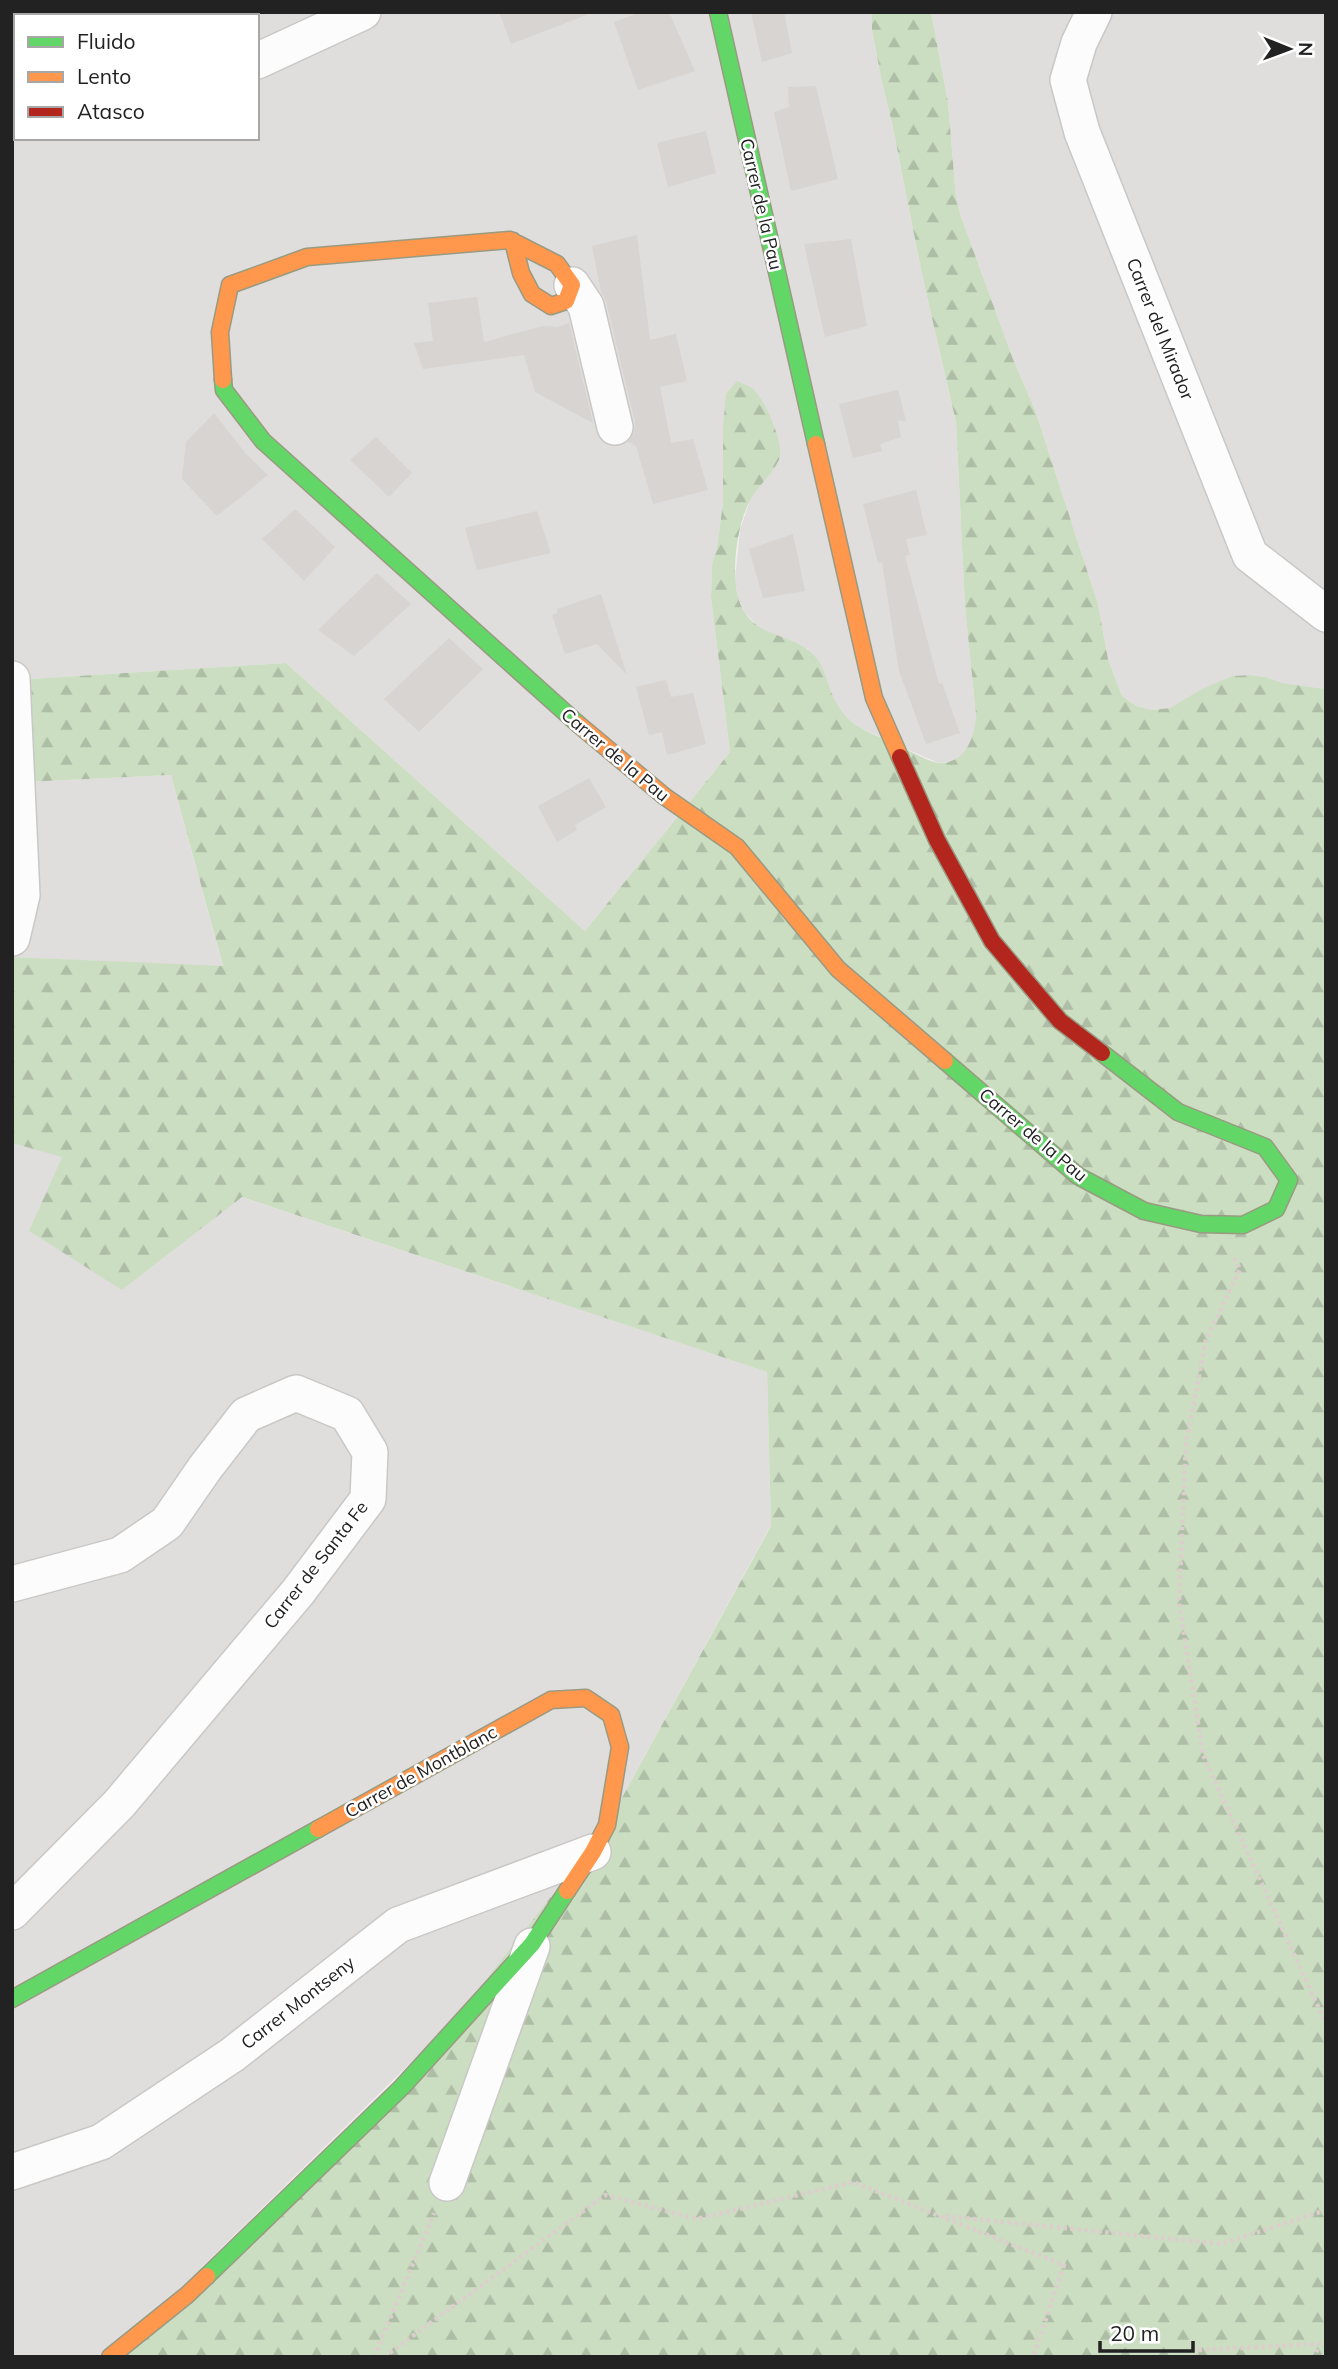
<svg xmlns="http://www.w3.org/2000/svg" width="1338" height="2369" viewBox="0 0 1338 2369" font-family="Mulish,sans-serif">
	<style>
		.residential { fill: #dfdedc; fill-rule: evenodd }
		.forest { fill: url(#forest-firs) }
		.building { fill: #d7d4d2 }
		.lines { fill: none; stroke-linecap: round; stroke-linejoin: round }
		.street-casing { stroke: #c9c8c7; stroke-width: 38 }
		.fast-casing { stroke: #999a82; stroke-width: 19 }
		.slow-casing { stroke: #999a82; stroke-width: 19 }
		.jam-casing { stroke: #999a82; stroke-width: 19 }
		.path { stroke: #dccecd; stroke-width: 4.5; stroke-dasharray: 3.5 3.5; stroke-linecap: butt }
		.street { stroke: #fdfcfc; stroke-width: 35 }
		.fast { stroke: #63d668; stroke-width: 16 }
		.slow { stroke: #ff974d; stroke-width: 16 }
		.jam { stroke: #b3261e; stroke-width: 16 }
		.labels { text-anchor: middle; stroke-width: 5; stroke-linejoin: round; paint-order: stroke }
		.street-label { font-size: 18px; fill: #222; stroke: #fff }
	</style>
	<defs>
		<pattern id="forest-firs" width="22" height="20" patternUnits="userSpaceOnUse" patternTransform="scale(1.75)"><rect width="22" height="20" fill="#cbdec1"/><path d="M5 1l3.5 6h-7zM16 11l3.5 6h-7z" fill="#aebea6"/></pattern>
	</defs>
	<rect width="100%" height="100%" fill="#f0eeeb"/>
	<path class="residential" d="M12 12H872V30L882 83 892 123 923 279 956 422 965 606 976 715 975 732 967 749 955 761 938 763 851 724 839 711 808 649 775 636 758 626 744 612 738 597 735 580 740 530 750 500 780 458 778 441 773 422 723 427V502L717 548 712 565 711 597 730 752 585 931 286 663 13 680 25 782 171 775 223 967 12 957ZM16 16H257V138H16Z
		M931 12H1326V689L1281 683 1266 677 1249 675 1232 676 1202 690 1170 708 1152 710 1136 706 1122 696 1108 659 1098 604 1035 410 1013 359 960 214 956 198 948 102Z
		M12 1143 62 1156 122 1290 241 1197 767 1372 771 1525 607 1825 532 1944 110 2357H12Z"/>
	<path class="forest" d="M872 12H931L948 102 956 198 960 214 1013 359 1035 410 1098 604 1108 659 1122 696 1136 706 1152 710 1170 708 1202 689 1232 676 1249 675 1266 677 1282 683 1326 689V2357H110L402 2087 607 1825 771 1526 767 1372 242 1197 122 1290 29 1231 62 1157 12 1143V957L223 966 171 775 25 782 13 680 286 663 585 931 730 752 711 597 712 565 717 548 723 502V427L726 394 737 381C743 384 751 386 755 391 766 403 785 444 779 460 772 474 759 485 751 499 737 522 731 571 738 597 750 642 797 630 818 660 825 670 827 683 832 694 845 726 866 731 896 744 907 749 928 762 939 763 966 764 975 736 976 715L965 606 956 422 923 279 892 123 882 83 872 30Z"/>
	<path class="building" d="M499 12H588L589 14 511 44Z
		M641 12H669L695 71 638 90 614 22Z
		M751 12H784L792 53 762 62Z
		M816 86 838 179 791 191 774 112 789 107 788 87Z
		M706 131 716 173 668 187 657 143Z
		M637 235 650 340 676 334 687 381 660 387 671 443 693 439 708 490 653 504 636 446 628 442 634 433 635 422 606 301 601 292 592 246Z
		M851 239 867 326 825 337 804 244Z
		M477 297 484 342 543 326 557 327 569 323 593 423 535 392 524 355 423 369 414 343 433 341 428 303Z
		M898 390 906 421H898L901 437 880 444 882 451 853 458 839 404Z
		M214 413 246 454 268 475 217 516 182 479 186 442Z
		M376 437 412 473 389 497 350 460Z
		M916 490 927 535 906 539 910 555 905 556 939 684 942 683 960 733 926 744 899 671 882 562 878 563 863 504Z
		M295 509 335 547 304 581 262 539Z
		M537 511 551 553 477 570 465 528Z
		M793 534 805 591 763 598 749 549Z
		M377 573 411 604 354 656 318 630Z
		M601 594 627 675 597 644 565 654 552 615 557 613V609Z
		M449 638 483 669 419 732 384 699Z
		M666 680 671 697 693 693 706 744 667 755 662 732 649 735 636 687Z
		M589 778 606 807 575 825 577 830 557 842 538 806Z"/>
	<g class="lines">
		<g class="street-casing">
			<path id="street" d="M1094 12 1079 43 1068 80 1082 132 1250 555 1326 614
				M257 61 363 12
				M12 88H16
				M572 285 586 306 615 427
				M12 679 22 895 12 938
				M12 1584 120 1555 167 1523 205 1468 246 1415 296 1393 347 1414 370 1452 368 1499 298 1592 119 1804 12 1912
				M12 2172 101 2142 232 2055 398 1925 593 1852
				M447 2183 532 1946"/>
		</g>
		<g class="fast-casing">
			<path id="fast" d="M718 12 816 444
				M223 380 224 390 263 441 578 724
				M945 1061 1078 1176 1144 1211 1201 1224 1243 1225 1276 1209 1289 1180 1265 1147 1178 1112 1102 1053
				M12 1999 318 1829
				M207 2276 402 2087 532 1944 567 1891"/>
		</g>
		<g class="slow-casing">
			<path id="slow" d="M223 380 220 332 230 285 307 257 510 240 557 264 572 285 566 301 551 306 532 294 521 273 513 241
				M816 444 874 698 900 757
				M578 724 664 796 737 847 838 969 945 1061
				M318 1829 551 1700 586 1698 611 1715 620 1747 607 1825 593 1852 567 1891
				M110 2357 187 2295 207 2276"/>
		</g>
		<g class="jam-casing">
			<path id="jam" d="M900 757 937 840 992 941 1060 1021 1102 1053"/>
		</g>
		<path class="path" d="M1234 1258 1240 1269 1206 1340 1186 1443 1179 1602 1203 1755 1326 2024
			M945 2216 1221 2244 1326 2210
			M374 2357 434 2213
			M384 2357 605 2195 697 2219 853 2182 1064 2265 1033 2357
			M1196 2357 1199 2350 1319 2344 1315 2357"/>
		<use href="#street" class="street"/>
		<use href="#fast" class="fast"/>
		<use href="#slow" class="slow"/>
		<use href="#jam" class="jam"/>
	</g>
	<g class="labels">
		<g class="street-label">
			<text transform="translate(761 204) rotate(77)" y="6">Carrer de la Pau</text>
			<text transform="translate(1160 329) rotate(68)" y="6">Carrer del Mirador</text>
			<text transform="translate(615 755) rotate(40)" y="6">Carrer de la Pau</text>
			<text transform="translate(1033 1135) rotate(40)" y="6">Carrer de la Pau</text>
			<text transform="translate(316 1565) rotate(-52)" y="6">Carrer de Santa Fe</text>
			<text transform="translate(421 1772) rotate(-29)" y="6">Carrer de Montblanc</text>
			<text transform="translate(298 2003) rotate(-38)" y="6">Carrer Montseny</text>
		</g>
	</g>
	<rect width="1338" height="2369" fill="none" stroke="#222222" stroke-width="28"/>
	<rect x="14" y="14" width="245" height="126" fill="#ffffff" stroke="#a7a7a7" stroke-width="2"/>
	<rect x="28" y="37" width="35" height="10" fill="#63d668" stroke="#a7a7a7" stroke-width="2"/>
	<text x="77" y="49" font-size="21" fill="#222222">Fluido</text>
	<rect x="28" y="72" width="35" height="10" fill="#ff974d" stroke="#a7a7a7" stroke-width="2"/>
	<text x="77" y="84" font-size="21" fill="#222222">Lento</text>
	<rect x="28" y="107" width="35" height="10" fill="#b3261e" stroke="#a7a7a7" stroke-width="2"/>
	<text x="77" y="119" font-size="21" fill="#222222">Atasco</text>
	<g transform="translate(1289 49) rotate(91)" stroke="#ffffff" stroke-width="5" paint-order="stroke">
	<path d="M0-5L12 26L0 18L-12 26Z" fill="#222222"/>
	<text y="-10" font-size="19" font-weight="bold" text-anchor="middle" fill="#222222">N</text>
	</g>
	<path d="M1100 2341v10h93v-10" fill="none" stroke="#222222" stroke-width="3.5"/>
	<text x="1110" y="2341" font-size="21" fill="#222222" stroke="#ffffff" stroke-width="5" paint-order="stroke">20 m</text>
</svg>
